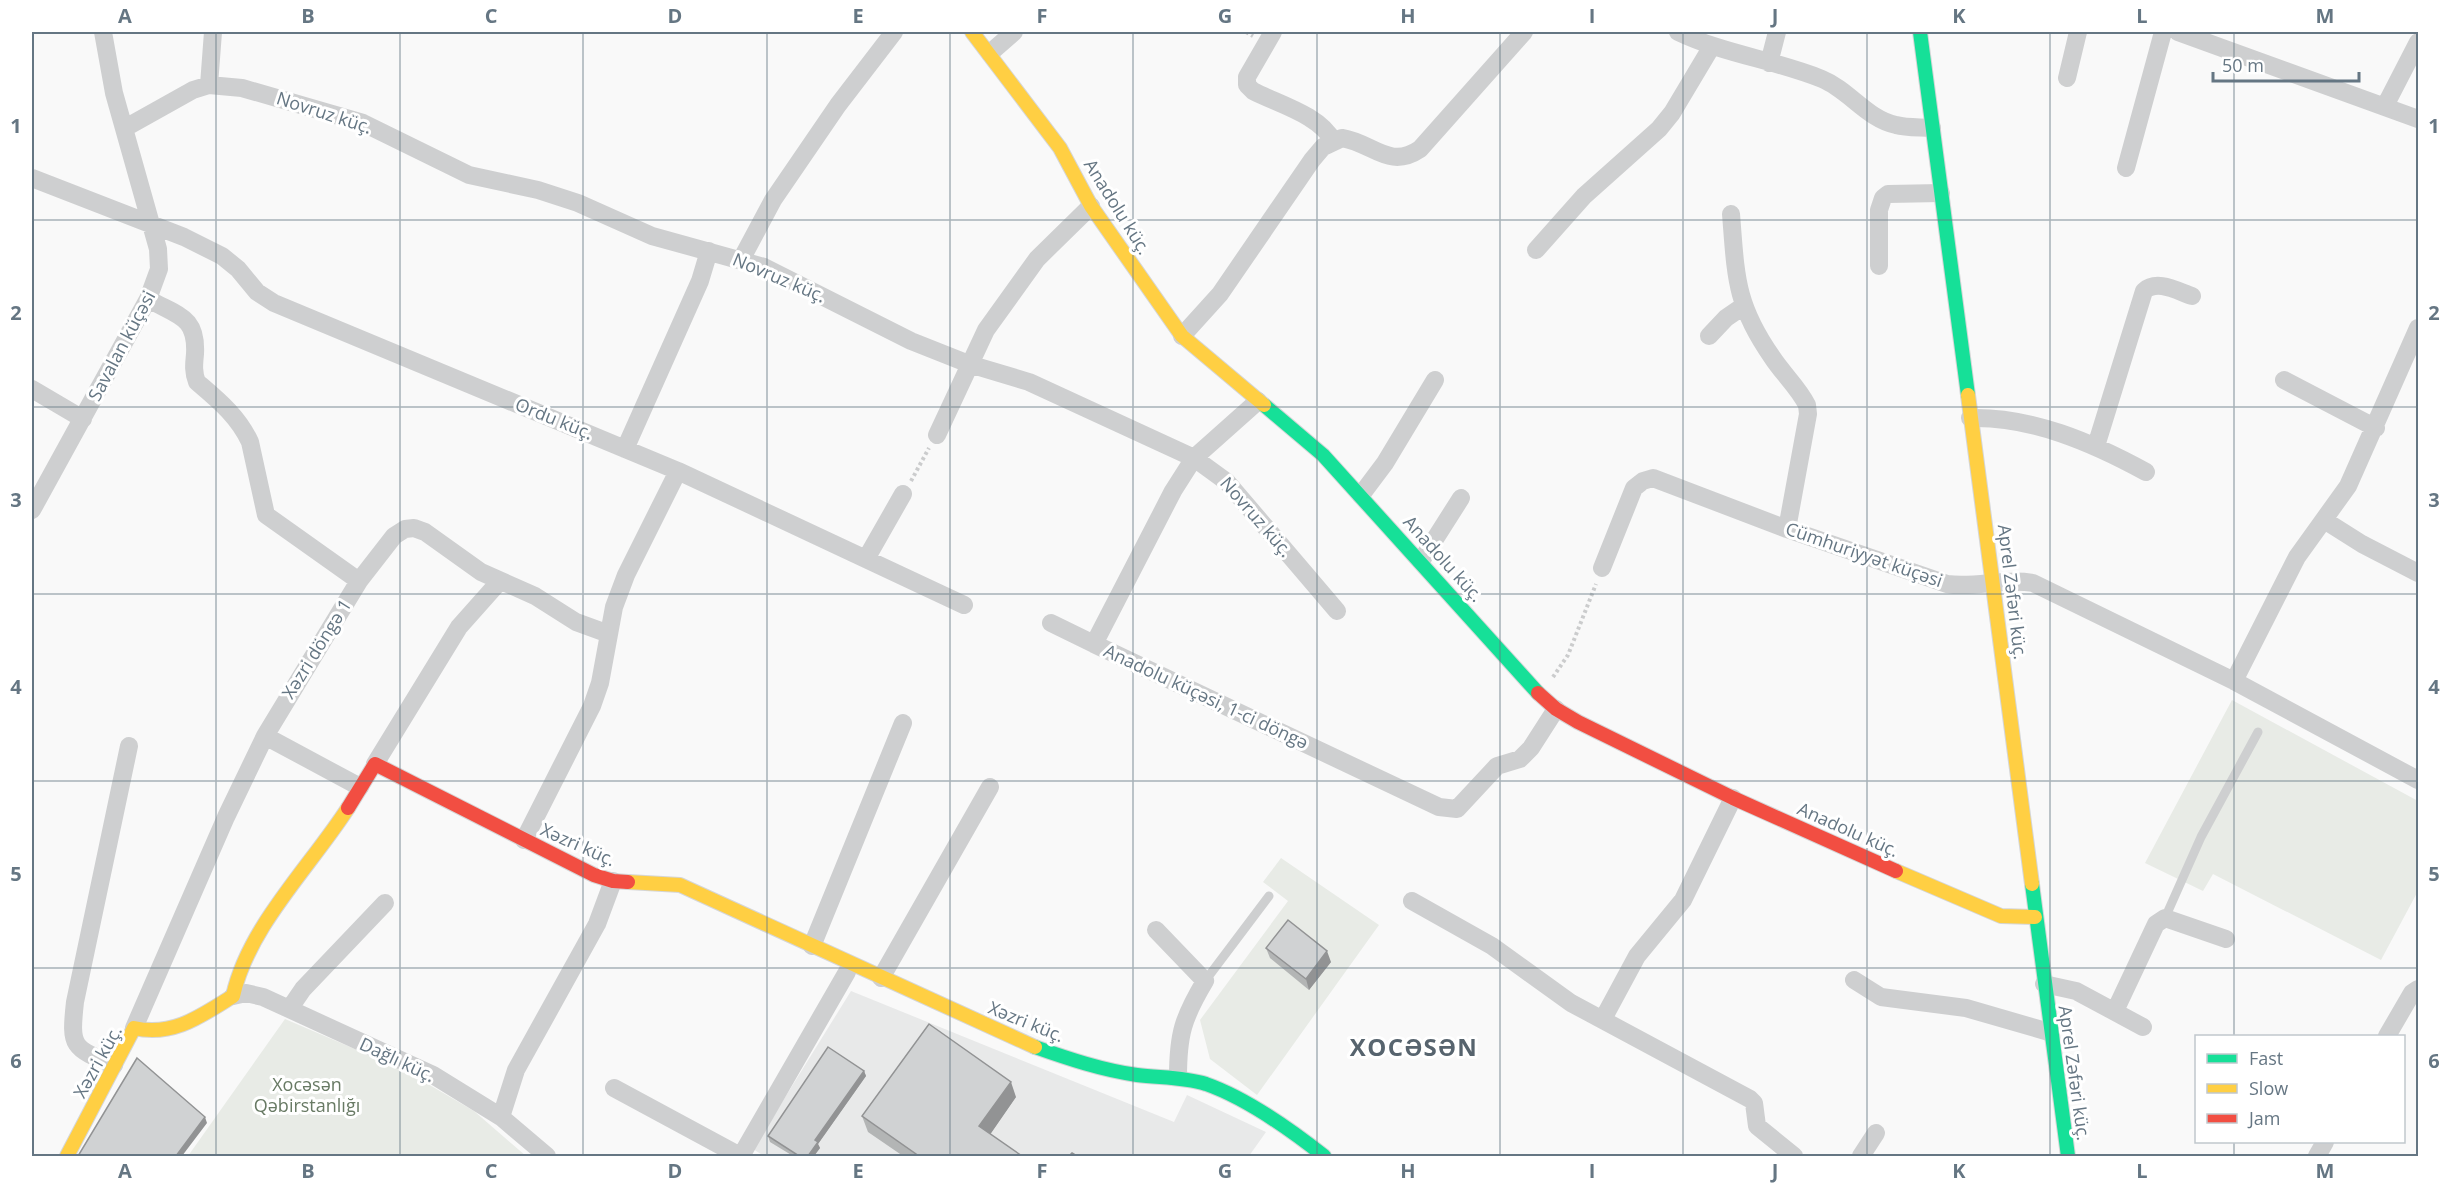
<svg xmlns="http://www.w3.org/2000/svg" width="2450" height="1188" viewBox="0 0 2450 1188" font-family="'Open Sans',sans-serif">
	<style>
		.built { fill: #e8e9e9 }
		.green { fill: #e8ebe6 }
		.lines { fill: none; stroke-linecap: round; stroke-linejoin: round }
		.fast-casing { stroke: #d5d6d7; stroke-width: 16 }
		.slow-casing { stroke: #d5d6d7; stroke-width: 16 }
		.jam-casing { stroke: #d5d6d7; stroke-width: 16 }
		.path { stroke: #cbcccd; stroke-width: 4; stroke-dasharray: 3 3; stroke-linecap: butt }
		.lane { stroke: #cecfd0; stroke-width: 9 }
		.street { stroke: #cecfd0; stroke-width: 18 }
		.fast { stroke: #16e098; stroke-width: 14 }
		.slow { stroke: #ffcf43; stroke-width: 14 }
		.jam { stroke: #f24e42; stroke-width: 14 }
		.wall { fill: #b3b5b5 }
		.shaded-wall { fill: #929394 }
		.building { fill: #d0d2d3; stroke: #929394; stroke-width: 1.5 }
		.grid { fill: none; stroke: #657683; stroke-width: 1.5; stroke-opacity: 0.55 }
		.labels { text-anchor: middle; stroke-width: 6; stroke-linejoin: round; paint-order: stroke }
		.street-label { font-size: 18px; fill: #657683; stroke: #fff }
		.park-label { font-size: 18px; fill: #687a64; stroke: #fff }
		.district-label { font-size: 24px; font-weight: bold; letter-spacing: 1.5px; fill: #57646e; stroke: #fff }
		.neatline { fill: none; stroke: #657683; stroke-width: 2 }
		.grid-label { font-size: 20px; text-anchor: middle; font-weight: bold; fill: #657683 }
	</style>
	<rect width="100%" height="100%" fill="#f9f9f9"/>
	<path class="built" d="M851 991 1174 1122 1187 1095 1266 1132 1249 1156H764L753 1149Z"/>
	<path class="green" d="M2232 700 2418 801V891L2381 960 2213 874 2203 891 2145 863Z
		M1281 858 1379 925 1257 1095 1210 1059 1200 1020 1288 901 1263 882Z
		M285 1019 404 1070 474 1111 526 1156H188Z"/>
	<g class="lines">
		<g class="fast-casing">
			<path id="fast" d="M1920 32 1968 395
				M1264 405 1323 455 1538 693
				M2032 884 2068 1156
				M1035 1047C1069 1059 1102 1070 1137 1075 1161 1078 1183 1077 1206 1084 1246 1098 1291 1130 1324 1156"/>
		</g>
		<g class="slow-casing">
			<path id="slow" d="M972 32 1060 148 1091 206 1182 336 1264 405
				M1968 395 2032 884
				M1896 871 2001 916 2035 917
				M628 882 680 885 1035 1047
				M67 1156 134 1028C173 1037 201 1016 233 996 248 927 310 867 348 808"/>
		</g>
		<g class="jam-casing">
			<path id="jam" d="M1538 693 1556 709 1578 722 1733 798 1896 871
				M348 808 375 764 594 875 613 881 628 882"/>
		</g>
		<path class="path" d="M1246 32 1253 36
			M911 481 929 448
			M1553 677 1568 655 1596 584"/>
		<path class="lane" d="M2165 918 2201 837 2258 732
			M1205 981 1269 896"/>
		<path class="street" d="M1273 32 1247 77V85L1253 91C1278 104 1320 115 1333 141
			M1678 32C1724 54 1775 60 1822 79 1849 90 1867 119 1896 125 1907 128 1920 127 1932 128
			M2178 32 2418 119
			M990 53 1014 32
			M1769 63 1777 32
			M2067 78 2078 32
			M209 85 213 32
			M2385 106 2418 42
			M125 128 193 90 209 85 242 88 363 123 469 175 538 190 578 203 652 236 764 267 911 341 969 364 1029 382 1194 458 1227 482 1337 611
			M2126 168 2163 32
			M32 178 184 237 222 256 238 269 257 292 274 303 678 471 964 605
			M1731 214C1736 276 1735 304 1772 357 1783 374 1798 387 1807 405L1808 414 1787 529
			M1536 250 1584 196 1659 129 1672 113 1712 46
			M741 260 773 200 838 105 894 32
			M1879 266V210L1883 198 1888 194 1941 193
			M1182 336 1220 294 1312 160 1323 147 1342 138C1373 143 1389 170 1420 149L1524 32
			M1709 336 1726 318 1742 307
			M2284 380 2376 428
			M32 389 83 419
			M1258 401 1194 458 1173 491 1094 644 1439 807 1457 809 1497 766 1520 759 1531 748 1556 709
			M1970 418C2031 416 2093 443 2146 472
			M937 435 986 330 1037 259 1091 206
			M2096 446 2144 291C2157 279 2177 291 2192 296
			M625 449 700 281 709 251
			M1361 495 1385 463 1435 380
			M32 510 148 299 159 269 158 249 114 93 103 32
			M2324 520 2362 544 2418 573
			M866 559 903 494
			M1421 561 1461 498
			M1602 568 1634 488 1643 481 1653 478 1787 529 1947 584C1976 588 2004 578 2033 583L2234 681 2297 557 2348 486 2418 328
			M359 581 394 536 405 529 414 528 425 532 481 572 535 596 576 622 609 634
			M1051 623 1094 644
			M2234 681 2418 780
			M265 736 360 787
			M375 764 459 627 499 582
			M524 840 592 706 600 683 614 607 626 575 678 471
			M1412 901 1492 946 1571 1003 1750 1099 1754 1103 1757 1126 1794 1156
			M1156 930 1205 981C1183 1018 1178 1034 1178 1077
			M812 946 903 723
			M881 978 990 787
			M1854 980 1881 997 1966 1008 2049 1032
			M2044 984 2076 991 2143 1027
			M233 996 246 993 263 997 433 1075 501 1117 547 1156
			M290 1008 303 989 385 903
			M2115 1011 2156 924 2165 918 2226 939
			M1603 1019 1637 956 1683 900 1733 798
			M134 1028 226 817 265 736 359 581 266 515 250 442C238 416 218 400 197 382 193 372 194 364 195 354 197 316 178 316 148 299
			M2387 1036 2412 993 2418 989
			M114 1065C72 1048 70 1047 75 1002L129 746
			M614 1088 740 1156
			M501 1117 516 1070 597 924 613 881
			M741 1156 847 972
			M1861 1156 1876 1133
			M2317 1156 2325 1142"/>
		<use href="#fast" class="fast"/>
		<use href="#slow" class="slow"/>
		<use href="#jam" class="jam"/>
	</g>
	<path class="wall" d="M1266 948 1331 962 1309 990 1270 958Z
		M864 1071 866 1076 818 1144 820 1148 814 1156H793L770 1142 768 1136Z
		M1016 1097 990 1134 1022 1156H903L868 1132 862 1116Z"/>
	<path class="shaded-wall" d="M1327 951 1331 962 1309 990 1306 979Z
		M864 1071 866 1076 818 1144 820 1148 814 1156H808L815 1140Z
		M1011 1082 1016 1097 985 1142 979 1126Z
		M205 1117 207 1123 182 1156H176Z"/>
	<path class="building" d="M1288 920 1327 951 1306 979 1266 948Z
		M929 1024 1011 1082 979 1126 1022 1156H919L862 1116Z
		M828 1047 864 1071 815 1140 818 1142 808 1156H799L768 1136Z
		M137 1058 205 1117 176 1156H78Z
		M1072 1153 1077 1156H1069Z"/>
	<path class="grid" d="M216 32V1156M400 32V1156M583 32V1156M767 32V1156M950 32V1156M1133 32V1156M1317 32V1156M1500 32V1156M1683 32V1156M1867 32V1156M2050 32V1156M2234 32V1036M32 220H2418M32 407H2418M32 594H2418M32 781H2418M32 968H2418M2234 1142V1156"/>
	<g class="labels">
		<g class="street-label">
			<text transform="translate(324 113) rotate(18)" y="6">Novruz küç.</text>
			<text transform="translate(1117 207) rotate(58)" y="6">Anadolu küç.</text>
			<text transform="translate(779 278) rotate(23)" y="6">Novruz küç.</text>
			<text transform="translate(122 346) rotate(-62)" y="6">Savalan küçəsi</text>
			<text transform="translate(554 419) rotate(22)" y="6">Ordu küç.</text>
			<text transform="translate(1256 517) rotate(49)" y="6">Novruz küç.</text>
			<text transform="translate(1864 555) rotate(19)" y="6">Cümhuriyyət küçəsi</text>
			<text transform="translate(1443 559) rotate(48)" y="6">Anadolu küç.</text>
			<text transform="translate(2012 592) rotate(83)" y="6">Aprel Zəfəri küç.</text>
			<text transform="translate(317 649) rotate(-58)" y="6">Xəzri döngə 1</text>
			<text transform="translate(1206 697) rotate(25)" y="6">Anadolu küçəsi, 1-ci döngə</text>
			<text transform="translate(1848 830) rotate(24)" y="6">Anadolu küç.</text>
			<text transform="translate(578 845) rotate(24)" y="6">Xəzri küç.</text>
			<text transform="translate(1026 1022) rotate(22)" y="6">Xəzri küç.</text>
			<text transform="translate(397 1060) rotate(25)" y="6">Dağlı küç.</text>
			<text transform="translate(98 1062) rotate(-61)" y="6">Xəzri küç.</text>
			<text transform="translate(2074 1073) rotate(82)" y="6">Aprel Zəfəri küç.</text>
		</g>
		<g class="park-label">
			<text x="307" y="1091">Xocəsən<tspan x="307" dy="21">Qəbirstanlığı</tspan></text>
		</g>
		<g class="district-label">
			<text x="1414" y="1056">XOCƏSƏN</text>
		</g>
	</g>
	<rect width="2450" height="1188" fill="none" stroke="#ffffff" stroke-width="66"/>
	<rect x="2195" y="1035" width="210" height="108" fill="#ffffff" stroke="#c1c8cd" stroke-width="1.5"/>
	<rect x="2207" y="1054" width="30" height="9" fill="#16e098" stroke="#c1c8cd" stroke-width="1.5"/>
	<text x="2249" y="1065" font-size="18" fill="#657683">Fast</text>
	<rect x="2207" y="1084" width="30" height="9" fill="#ffcf43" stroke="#c1c8cd" stroke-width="1.5"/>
	<text x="2249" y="1095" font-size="18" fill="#657683">Slow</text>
	<rect x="2207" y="1114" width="30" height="9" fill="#f24e42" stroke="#c1c8cd" stroke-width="1.5"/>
	<text x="2249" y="1125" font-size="18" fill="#657683">Jam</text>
	<path d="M2213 72v9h146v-9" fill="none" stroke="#657683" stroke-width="3"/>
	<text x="2222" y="72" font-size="18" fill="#657683" stroke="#ffffff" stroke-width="4.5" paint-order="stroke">50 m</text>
	<rect x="33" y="33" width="2384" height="1122" class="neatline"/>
	<g class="grid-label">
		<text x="125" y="23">A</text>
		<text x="308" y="23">B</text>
		<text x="491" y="23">C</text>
		<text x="675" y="23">D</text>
		<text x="858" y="23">E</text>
		<text x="1042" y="23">F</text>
		<text x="1225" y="23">G</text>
		<text x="1408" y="23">H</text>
		<text x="1592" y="23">I</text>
		<text x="1775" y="23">J</text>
		<text x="1959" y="23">K</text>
		<text x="2142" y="23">L</text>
		<text x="2325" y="23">M</text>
		<text x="16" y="133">1</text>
		<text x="2434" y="133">1</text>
		<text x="16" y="320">2</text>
		<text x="2434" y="320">2</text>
		<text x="16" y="507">3</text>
		<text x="2434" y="507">3</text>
		<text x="16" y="694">4</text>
		<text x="2434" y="694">4</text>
		<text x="16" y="881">5</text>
		<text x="2434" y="881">5</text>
		<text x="16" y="1068">6</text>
		<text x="2434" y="1068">6</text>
		<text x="125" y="1178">A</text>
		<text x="308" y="1178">B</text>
		<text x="491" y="1178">C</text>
		<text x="675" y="1178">D</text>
		<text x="858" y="1178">E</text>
		<text x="1042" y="1178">F</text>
		<text x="1225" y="1178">G</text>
		<text x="1408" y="1178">H</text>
		<text x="1592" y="1178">I</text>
		<text x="1775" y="1178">J</text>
		<text x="1959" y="1178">K</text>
		<text x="2142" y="1178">L</text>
		<text x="2325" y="1178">M</text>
	</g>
</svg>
